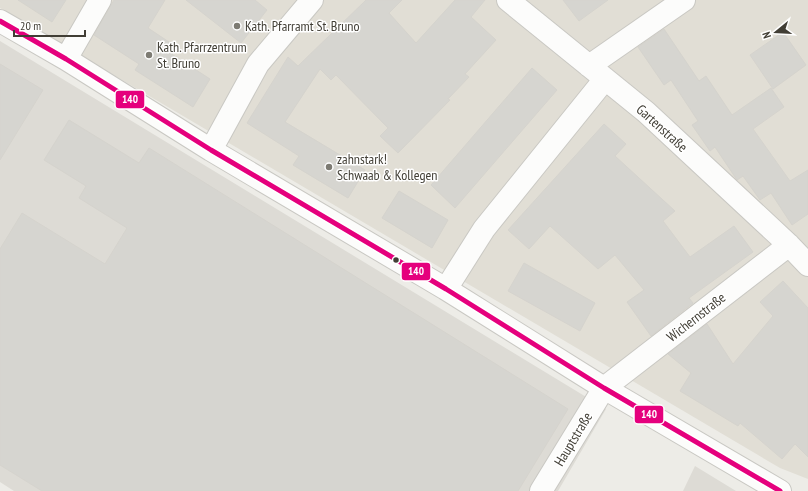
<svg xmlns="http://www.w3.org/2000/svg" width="808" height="491" viewBox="0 0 808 491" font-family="'PT Sans Narrow',sans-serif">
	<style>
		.residential { fill: #e1ded5 }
		.industrial { fill: #dddbd5 }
		.building { fill: #d6d5d0; stroke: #d5d3cd }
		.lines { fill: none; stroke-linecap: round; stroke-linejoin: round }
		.street-casing { stroke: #c9c8c3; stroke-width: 24 }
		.street { stroke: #fcfcfb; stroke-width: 22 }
		.bus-1-casing { stroke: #fff; stroke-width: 8 }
		.bus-1 { stroke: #e5007d; stroke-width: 5 }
		.poi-dot { fill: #7d7b73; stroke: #fff; stroke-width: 1.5 }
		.bus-dot { fill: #413e35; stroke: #fff; stroke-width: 1.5 }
		.labels { text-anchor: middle; stroke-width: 3; stroke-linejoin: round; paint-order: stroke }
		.poi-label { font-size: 14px; fill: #413e35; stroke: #fff; text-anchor: start }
		.street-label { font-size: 14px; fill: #413e35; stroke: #fff }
		.line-badge { stroke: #fff; stroke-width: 1.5 }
		.badge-label { font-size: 11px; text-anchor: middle; font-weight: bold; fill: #fff }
	</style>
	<rect width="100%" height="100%" fill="#edece7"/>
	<path class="residential" d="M0 0H808V479L780 468 0 8Z"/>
	<path class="industrial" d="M0 41 606 409 558 491H14L0 482Z
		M695 466 736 491H683Z"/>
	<path class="building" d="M18 0H66L52 22Z
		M114 0H165L148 28 175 46 170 53 210 79 193 107 135 70 139 64 94 35Z
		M186 0H255L267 10 241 43Z
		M366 0H402L389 13 416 43 455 0H485L471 17 496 40 465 74 469 77 448 99 450 100 398 153 380 136 388 128 336 75 331 80 320 69 285 122 365 170 348 198 293 165 299 156 247 123 288 57 298 66Z
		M563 0H608L579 21Z
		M664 29 699 81 706 76 732 115 771 88 784 107 753 129 790 181 808 170V214L792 225 771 193 760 200 743 176 737 180 715 147 710 151 692 125 698 121 671 80 664 85 638 47Z
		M783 32 806 65 773 89 750 55Z
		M0 64 43 90 0 160Z
		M532 68 557 90 455 208 431 185Z
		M69 120 139 163 149 148 568 409 518 491H42L0 465V249L22 213 105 264 127 228 79 198 86 186 44 160Z
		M604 124 626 144 615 156 675 211 663 221 690 257 734 226 753 252 689 298 693 303 651 336 627 302 644 290 615 255 598 269 550 226 529 249 508 230Z
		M399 191 448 220 432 248 382 218Z
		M524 263 595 303 580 331 508 291Z
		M783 281 808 308V457L795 444 782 459 740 423 738 426 680 391 691 373 668 354 707 324 733 364 773 316 760 302Z"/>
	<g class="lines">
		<g class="street-casing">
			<path id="street" d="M508 0 646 112 789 245 808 265
				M0 21 66 59 211 150 446 289 604 388 780 491
				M66 59 100 0
				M589 66 684 0
				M211 150 258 64 312 0
				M446 289 484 229 605 79
				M541 491 604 388 789 245"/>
		</g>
		<use href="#street" class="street"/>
		<g class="bus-1-casing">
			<path id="bus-1" d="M0 21 66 59 211 150 446 289 604 388 780 491"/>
		</g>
		<use href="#bus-1" class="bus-1"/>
	</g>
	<g class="poi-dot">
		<circle cx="237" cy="26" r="4"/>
		<circle cx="149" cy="55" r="4"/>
		<circle cx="329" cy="167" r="4"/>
	</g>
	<circle class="bus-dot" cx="396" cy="260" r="3.5"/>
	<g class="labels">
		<g class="poi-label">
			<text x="245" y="31">Kath. Pfarramt St. Bruno</text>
			<text x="157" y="52">Kath. Pfarrzentrum<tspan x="157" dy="16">St. Bruno</tspan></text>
			<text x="337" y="164">zahnstark!<tspan x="337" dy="16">Schwaab &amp; Kollegen</tspan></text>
		</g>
		<g class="street-label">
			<text transform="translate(662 128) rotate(42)" y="5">Gartenstraße</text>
			<text transform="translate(696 317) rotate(-38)" y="5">Wichernstraße</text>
			<text transform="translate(573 439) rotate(-59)" y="5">Hauptstraße</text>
		</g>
	</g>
	<g class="line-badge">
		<rect x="115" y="90" width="30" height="19" rx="4" fill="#e5007d"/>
		<rect x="401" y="262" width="30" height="19" rx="4" fill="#e5007d"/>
		<rect x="634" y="405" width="30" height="19" rx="4" fill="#e5007d"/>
	</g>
	<g class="badge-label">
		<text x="130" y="103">140</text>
		<text x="416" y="275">140</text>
		<text x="649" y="418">140</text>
	</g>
	<g transform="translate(776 32) rotate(252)" stroke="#ffffff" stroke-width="3" paint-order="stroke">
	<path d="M0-3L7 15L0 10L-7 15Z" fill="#413e35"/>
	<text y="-6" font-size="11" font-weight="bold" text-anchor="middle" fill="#413e35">N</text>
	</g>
	<path d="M14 30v6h71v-6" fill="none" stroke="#413e35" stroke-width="2"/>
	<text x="20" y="30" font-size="12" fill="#413e35" stroke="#ffffff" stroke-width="3" paint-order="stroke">20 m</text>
</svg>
